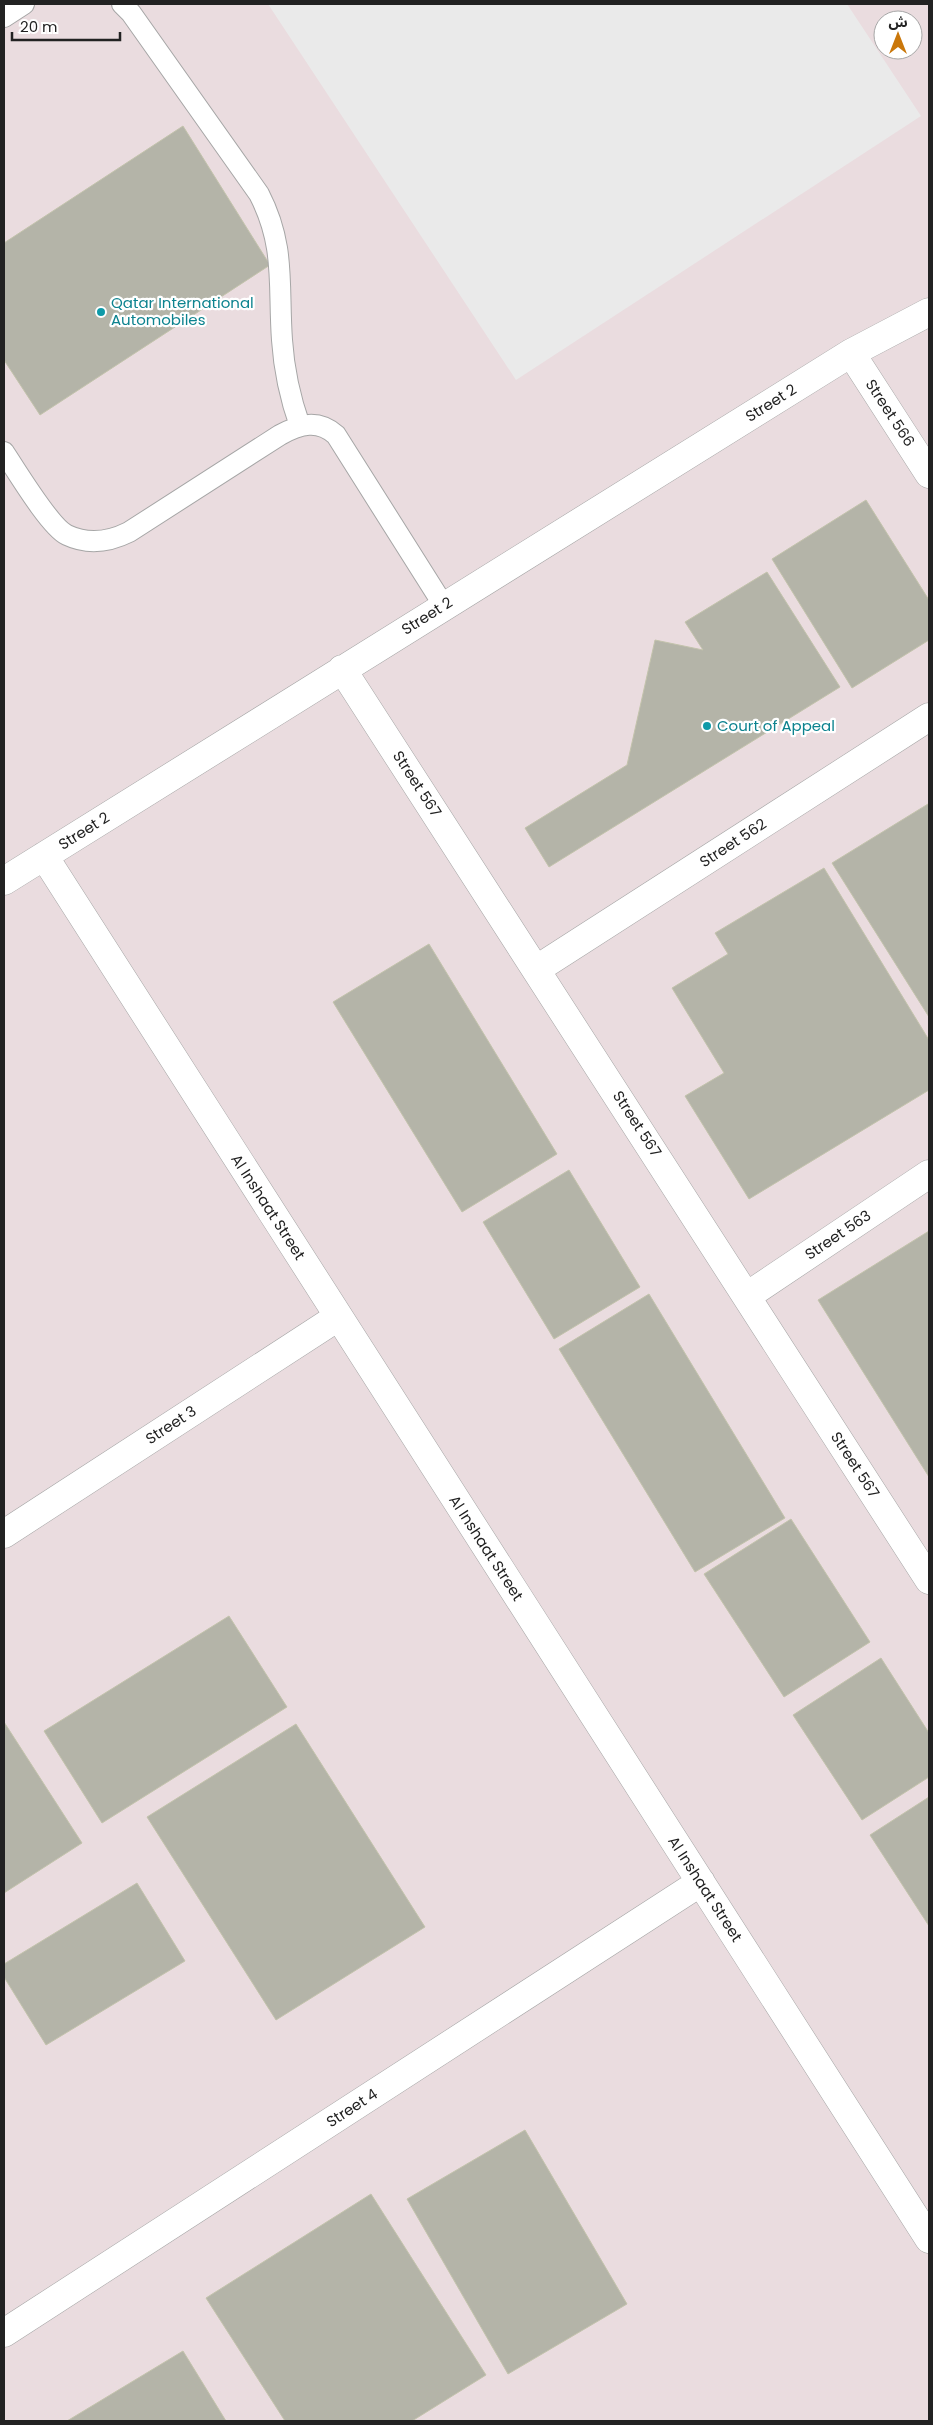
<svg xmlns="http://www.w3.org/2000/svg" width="933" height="2425" viewBox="0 0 933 2425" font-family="Poppins,'Noto Sans Arabic',sans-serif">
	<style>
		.industrial { fill: #eadcdf; fill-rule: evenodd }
		.parking { fill: #eaeaea }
		.building { fill: #b4b4a8; stroke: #c3c3ac }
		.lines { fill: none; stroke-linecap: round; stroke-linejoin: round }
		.lane-casing { stroke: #a6a6a6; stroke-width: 22 }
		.street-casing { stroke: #a6a6a6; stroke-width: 29 }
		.lane { stroke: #fff; stroke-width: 20 }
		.street { stroke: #fff; stroke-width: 28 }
		.culture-dot { fill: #0f9aa8; stroke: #fff; stroke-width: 2 }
		.labels { text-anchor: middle; stroke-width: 4.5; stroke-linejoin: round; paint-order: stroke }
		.culture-label { font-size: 15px; fill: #0d838f; stroke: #fff; text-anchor: start }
		.street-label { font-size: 15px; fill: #222; stroke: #fff }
	</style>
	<rect width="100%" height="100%" fill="#f0f2e9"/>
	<path class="industrial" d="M4 4H929V2421H4ZM883 20H913V50H883Z"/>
	<path class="parking" d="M268 4H847L921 116 516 380Z"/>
	<path class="building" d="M183 126 270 265 40 415 4 360V243Z
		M866 500 929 600V640L852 688 772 559Z
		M767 572 840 687 549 867 525 828 627 765 655 640 703 650 685 622Z
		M928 804 929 807V1017L832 863Z
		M824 868 929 1040V1090L749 1199 685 1096 724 1073 672 988 728 954 715 933Z
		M429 944 557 1154 462 1212 333 1002Z
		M569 1170 640 1287 554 1339 483 1222Z
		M929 1231V1477L818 1300Z
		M649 1294 785 1518 695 1572 559 1349Z
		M791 1519 870 1642 784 1697 704 1574Z
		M229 1616 287 1707 102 1823 44 1731Z
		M881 1658 929 1733V1777L862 1820 793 1715Z
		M4 1722 82 1843 4 1893Z
		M296 1724 425 1927 276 2020 147 1817Z
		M929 1797V1926L870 1835Z
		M137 1883 185 1961 46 2045 4 1977V1964Z
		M525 2130 627 2304 508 2374 407 2199Z
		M371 2194 486 2375 412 2421H285L206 2298Z
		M183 2351 226 2421H67Z"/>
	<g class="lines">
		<g class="lane-casing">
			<path id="lane" d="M122 4 131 13 259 194C286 246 278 285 282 340 284 370 290 398 300 426
				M4 17 24 4
				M4 452C16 470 50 527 67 535 88 545 109 542 129 532L280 435C300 424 318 419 336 435L444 606"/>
		</g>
		<g class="street-casing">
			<path id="street" d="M851 353 929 474
				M342 669 929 1580
				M44 856 929 2239
				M4 881 851 353 929 312
				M537 969 929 717
				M747 1296 929 1174
				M4 1534 338 1317
				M4 2333 701 1882"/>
		</g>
		<use href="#lane" class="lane"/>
		<use href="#street" class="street"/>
	</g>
	<g class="culture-dot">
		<circle cx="101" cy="312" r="5"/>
		<circle cx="707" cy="726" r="5"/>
	</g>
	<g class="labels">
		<g class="culture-label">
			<text x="111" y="308">Qatar International<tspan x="111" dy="17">Automobiles</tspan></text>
			<text x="717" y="731">Court of Appeal</text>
		</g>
		<g class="street-label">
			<text transform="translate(771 403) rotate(-32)" y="5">Street 2</text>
			<text transform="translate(890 413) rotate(57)" y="5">Street 566</text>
			<text transform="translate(427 616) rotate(-32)" y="5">Street 2</text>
			<text transform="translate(417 784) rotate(57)" y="5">Street 567</text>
			<text transform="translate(84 831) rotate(-32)" y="5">Street 2</text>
			<text transform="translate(733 843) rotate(-33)" y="5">Street 562</text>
			<text transform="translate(637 1124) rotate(57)" y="5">Street 567</text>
			<text transform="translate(268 1207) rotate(57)" y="5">Al Inshaat Street</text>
			<text transform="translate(838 1235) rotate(-34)" y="5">Street 563</text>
			<text transform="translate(171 1425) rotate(-33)" y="5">Street 3</text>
			<text transform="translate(855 1465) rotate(57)" y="5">Street 567</text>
			<text transform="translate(486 1548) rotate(57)" y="5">Al Inshaat Street</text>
			<text transform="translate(705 1889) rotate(57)" y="5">Al Inshaat Street</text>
			<text transform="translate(352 2108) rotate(-33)" y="5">Street 4</text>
		</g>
	</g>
	<rect width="933" height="2425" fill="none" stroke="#222222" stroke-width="10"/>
	<g transform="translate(898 35)"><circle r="24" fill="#ffffff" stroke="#a7a7a7"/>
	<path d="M0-4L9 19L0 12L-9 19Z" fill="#ca770a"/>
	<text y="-8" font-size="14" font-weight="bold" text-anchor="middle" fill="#222222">ش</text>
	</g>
	<path d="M12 32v8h108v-8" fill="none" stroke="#222222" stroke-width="2.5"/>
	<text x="20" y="32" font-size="15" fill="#222222" stroke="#ffffff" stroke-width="4" paint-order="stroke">20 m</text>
</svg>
